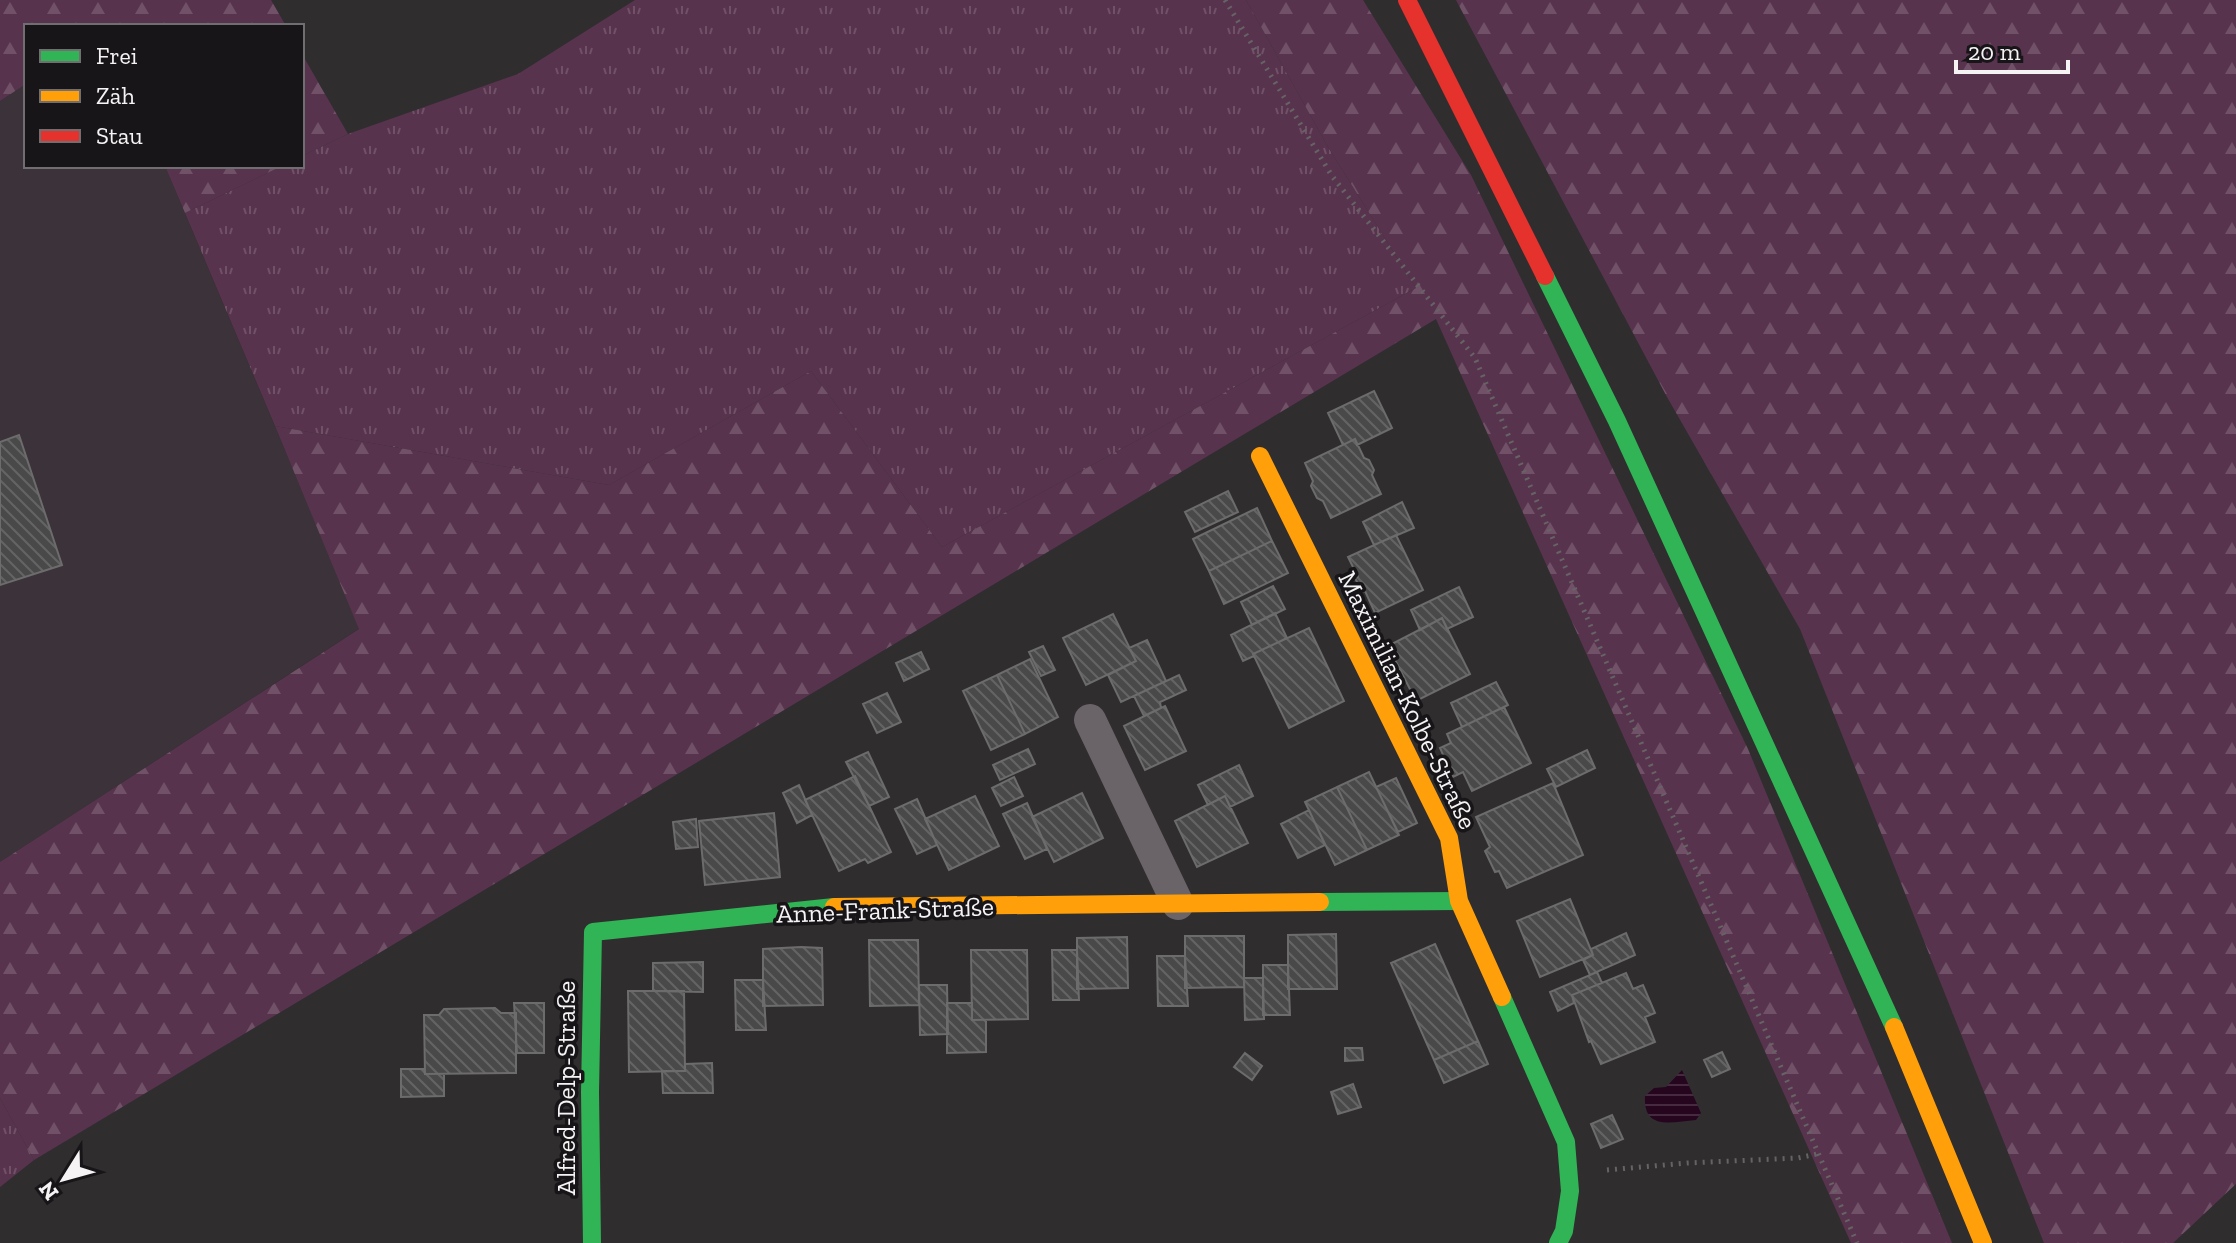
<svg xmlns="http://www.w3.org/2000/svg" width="2236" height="1243" viewBox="0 0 2236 1243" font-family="'Zilla Slab',serif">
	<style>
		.built { fill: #3c3239 }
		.grass { fill: url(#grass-tufts) }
		.forest { fill: url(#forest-firs) }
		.water { fill: url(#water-rules) }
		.building { fill: url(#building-back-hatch); stroke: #6c6c6c; stroke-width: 2 }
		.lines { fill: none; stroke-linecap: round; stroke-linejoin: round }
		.path { stroke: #666365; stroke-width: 5; stroke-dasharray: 2 6; stroke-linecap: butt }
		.street { stroke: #6a6368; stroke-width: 32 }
		.fast { stroke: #30b455; stroke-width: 18 }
		.slow { stroke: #ff9f0a; stroke-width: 18 }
		.jam { stroke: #e5322d; stroke-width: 18 }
		.labels { text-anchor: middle; stroke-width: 7; stroke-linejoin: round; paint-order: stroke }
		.street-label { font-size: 26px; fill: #f6f3f5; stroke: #171517 }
	</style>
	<defs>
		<pattern id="grass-tufts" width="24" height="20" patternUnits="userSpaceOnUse" patternTransform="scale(2)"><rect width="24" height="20" fill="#58334d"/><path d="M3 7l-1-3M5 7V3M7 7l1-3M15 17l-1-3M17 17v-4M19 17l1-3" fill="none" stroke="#715167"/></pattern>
		<pattern id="forest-firs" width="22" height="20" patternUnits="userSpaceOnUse" patternTransform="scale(2)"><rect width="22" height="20" fill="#58334d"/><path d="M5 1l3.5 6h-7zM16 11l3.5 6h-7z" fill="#715167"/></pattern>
		<pattern id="water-rules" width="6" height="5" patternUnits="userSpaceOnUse" patternTransform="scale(2)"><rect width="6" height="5" fill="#26051f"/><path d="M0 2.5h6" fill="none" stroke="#462a40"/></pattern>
		<pattern id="building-back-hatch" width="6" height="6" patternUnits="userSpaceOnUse" patternTransform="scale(2)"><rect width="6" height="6" fill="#494949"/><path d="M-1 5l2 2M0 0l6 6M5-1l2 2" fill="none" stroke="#646464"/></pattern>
	</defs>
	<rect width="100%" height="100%" fill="#302d2f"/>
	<path class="built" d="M26 84V166H165L360 628 0 862V101Z"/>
	<path class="grass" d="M635 0H1246L1328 147 1416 288 942 547 811 371 609 485 275 426 185 213 282 166H302V156L348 134 518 74Z
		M0 1098 34 1160 0 1187Z"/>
	<path class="forest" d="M0 0H271L286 26H26V84L0 101Z
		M1246 0H1363L1471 175 1748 749 1952 1243H1851L1436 319 34 1160 0 1098V862L359 629 275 426 609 485 811 371 942 547 1416 288 1328 147Z
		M1456 0H2236V1184L2173 1243H2044L1800 629 1667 397Z
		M302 54 348 134 302 156Z
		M165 166H282L185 213Z"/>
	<path class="water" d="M1682 1070 1701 1113 1696 1120C1672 1122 1643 1131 1645 1096L1654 1088 1666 1087Z"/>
	<path class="building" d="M1374 391 1392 428 1357 445 1355 439 1343 445 1328 413Z
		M19 435 62 565 0 585V442Z
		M1355 439 1364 458 1369 460 1374 470 1372 475 1381 494 1331 518 1323 501 1317 498 1311 486 1313 481 1305 463Z
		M1228 491 1238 512 1195 532 1185 512Z
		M1402 502 1414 528 1374 545 1363 522Z
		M1257 508 1272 541 1209 571 1193 539Z
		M1396 535 1423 590 1375 613 1365 591 1362 592 1355 578 1358 577 1348 557Z
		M1272 541 1288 573 1224 604 1209 571Z
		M1273 586 1285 609 1252 625 1241 602Z
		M1459 587 1473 617 1447 629 1442 618 1420 630 1411 610Z
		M1275 613 1287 638 1253 654 1254 656 1243 661 1231 635Z
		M1113 614 1136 661 1086 685 1063 638Z
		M1442 618 1470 674 1416 701 1388 646Z
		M1309 628 1344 701 1289 728 1253 654Z
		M1147 640 1166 681 1121 702 1108 675 1136 661 1129 648Z
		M1043 646 1055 670 1041 676 1029 652Z
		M921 652 929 669 904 681 896 663Z
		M1030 659 1058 717 1025 734 997 675Z
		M997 675 1025 734 991 750 963 691Z
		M1179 675 1186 690 1160 702 1161 708 1144 716 1134 696Z
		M1496 682 1508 705 1462 727 1451 703Z
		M887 693 901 722 877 733 863 704Z
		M1165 706 1186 751 1145 770 1124 726Z
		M1504 707 1531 763 1472 791 1463 772 1453 777 1440 748 1451 743 1447 734Z
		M1028 749 1035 764 1000 780 993 765Z
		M1587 750 1595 768 1556 787 1547 769Z
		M868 752 889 797 869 806 846 762Z
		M1239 765 1253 796 1230 807 1225 796 1208 805 1198 785Z
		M1369 772 1399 835 1367 850 1337 787Z
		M855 776 891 852 868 863 865 859 839 871 805 800Z
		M1014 777 1023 796 1001 806 992 788Z
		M1396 778 1417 823 1398 832 1376 787Z
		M1553 783 1583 855 1507 888 1499 871 1495 872 1485 851 1490 847 1476 817Z
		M799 785 812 815 797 823 783 793Z
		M1337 787 1367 850 1335 865 1305 802Z
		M1082 793 1103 838 1054 862 1032 817Z
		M975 796 999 846 949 870 925 819Z
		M1225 796 1248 843 1197 867 1175 821Z
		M917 799 937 845 917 854 895 809Z
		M1027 803 1047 849 1025 859 1003 814Z
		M1309 810 1325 845 1298 858 1281 824Z
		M774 813 780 877 705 885 699 821Z
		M696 819 698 847 676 849 673 822Z
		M1570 899 1593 955 1540 977 1517 921Z
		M1626 933 1635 955 1590 975 1583 960 1593 955 1591 949Z
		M1336 934 1337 989H1288V935Z
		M1185 936H1244V987L1185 988Z
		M1127 937 1128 988 1077 989V938Z
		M869 940H918L919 1005 870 1006Z
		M1435 944 1478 1041 1434 1060 1391 963Z
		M801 947 822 948 823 1005 763 1006V949Z
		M971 950H1027L1028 1019 972 1020Z
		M1052 950H1077L1079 1000H1053Z
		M1157 956H1185L1188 1006H1158Z
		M703 962V992L653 991V963Z
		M1263 965H1288L1290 1015H1263Z
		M1597 972 1602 983 1572 995 1574 1003 1558 1011 1550 992Z
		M1626 973 1633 989 1643 985 1655 1013 1645 1017 1655 1042 1601 1064 1591 1041 1589 1042 1572 995Z
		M1244 978H1263L1264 1019 1245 1020Z
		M735 980H763L766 1030H736Z
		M919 985H947L948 1034 920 1035Z
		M628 991H684L685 1071 629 1072Z
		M514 1003H544V1053H517Z
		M947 1003H972V1020H986V1052L947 1053Z
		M495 1008 501 1013H516V1073L425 1074 424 1015H439L444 1009Z
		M1478 1041 1488 1064 1444 1083 1434 1060Z
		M1345 1048H1362L1363 1060 1345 1061Z
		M1722 1052 1730 1069 1712 1077 1704 1060Z
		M1245 1053 1262 1066 1252 1080 1234 1067Z
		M712 1063 713 1093H663L662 1071H685V1064Z
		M401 1069H424L425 1074H444V1096L401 1097Z
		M1353 1084 1361 1107 1338 1114 1331 1092Z
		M1612 1115 1623 1139 1601 1148 1591 1124Z"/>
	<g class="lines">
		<path class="path" d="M1225 0 1332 176 1475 358 1857 1243
			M1607 1170 1687 1163 1798 1158 1817 1154"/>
		<path class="street" d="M1090 720 1178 904"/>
		<path class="fast" d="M1545 276 1617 421 1894 1027
			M1320 902 1459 901
			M1502 997 1566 1142 1570 1191 1564 1231 1558 1243
			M592 1243 590 1092 593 932 834 907"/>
		<path class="slow" d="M1260 456 1449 838 1459 901 1502 997
			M834 907 1320 902
			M1894 1027 1983 1243"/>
		<path class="jam" d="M1407 0 1545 276"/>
	</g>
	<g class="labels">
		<g class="street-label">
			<text transform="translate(1408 700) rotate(64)" y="9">Maximilian-Kolbe-Straße</text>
			<text transform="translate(885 910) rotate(-2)" y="9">Anne-Frank-Straße</text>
			<text transform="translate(566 1088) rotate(-90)" y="9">Alfred-Delp-Straße</text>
		</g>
	</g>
	<rect x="24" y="24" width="280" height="144" fill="#171517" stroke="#706e70" stroke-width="2"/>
	<rect x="40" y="50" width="40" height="12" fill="#30b455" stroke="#706e70" stroke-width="2"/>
	<text x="96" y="64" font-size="24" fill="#f6f3f5">Frei</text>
	<rect x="40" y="90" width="40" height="12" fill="#ff9f0a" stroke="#706e70" stroke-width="2"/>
	<text x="96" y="104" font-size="24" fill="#f6f3f5">Zäh</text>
	<rect x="40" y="130" width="40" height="12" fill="#e5322d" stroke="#706e70" stroke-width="2"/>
	<text x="96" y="144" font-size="24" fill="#f6f3f5">Stau</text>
	<g transform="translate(64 1179) rotate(233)" stroke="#171517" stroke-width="6" paint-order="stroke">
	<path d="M0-6L14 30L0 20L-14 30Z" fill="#f6f3f5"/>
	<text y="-12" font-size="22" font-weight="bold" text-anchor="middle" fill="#f6f3f5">N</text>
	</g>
	<path d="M1956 60v12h112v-12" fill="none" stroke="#f6f3f5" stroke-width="4"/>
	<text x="1968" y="60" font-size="24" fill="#f6f3f5" stroke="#171517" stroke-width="6" paint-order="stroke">20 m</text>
</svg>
